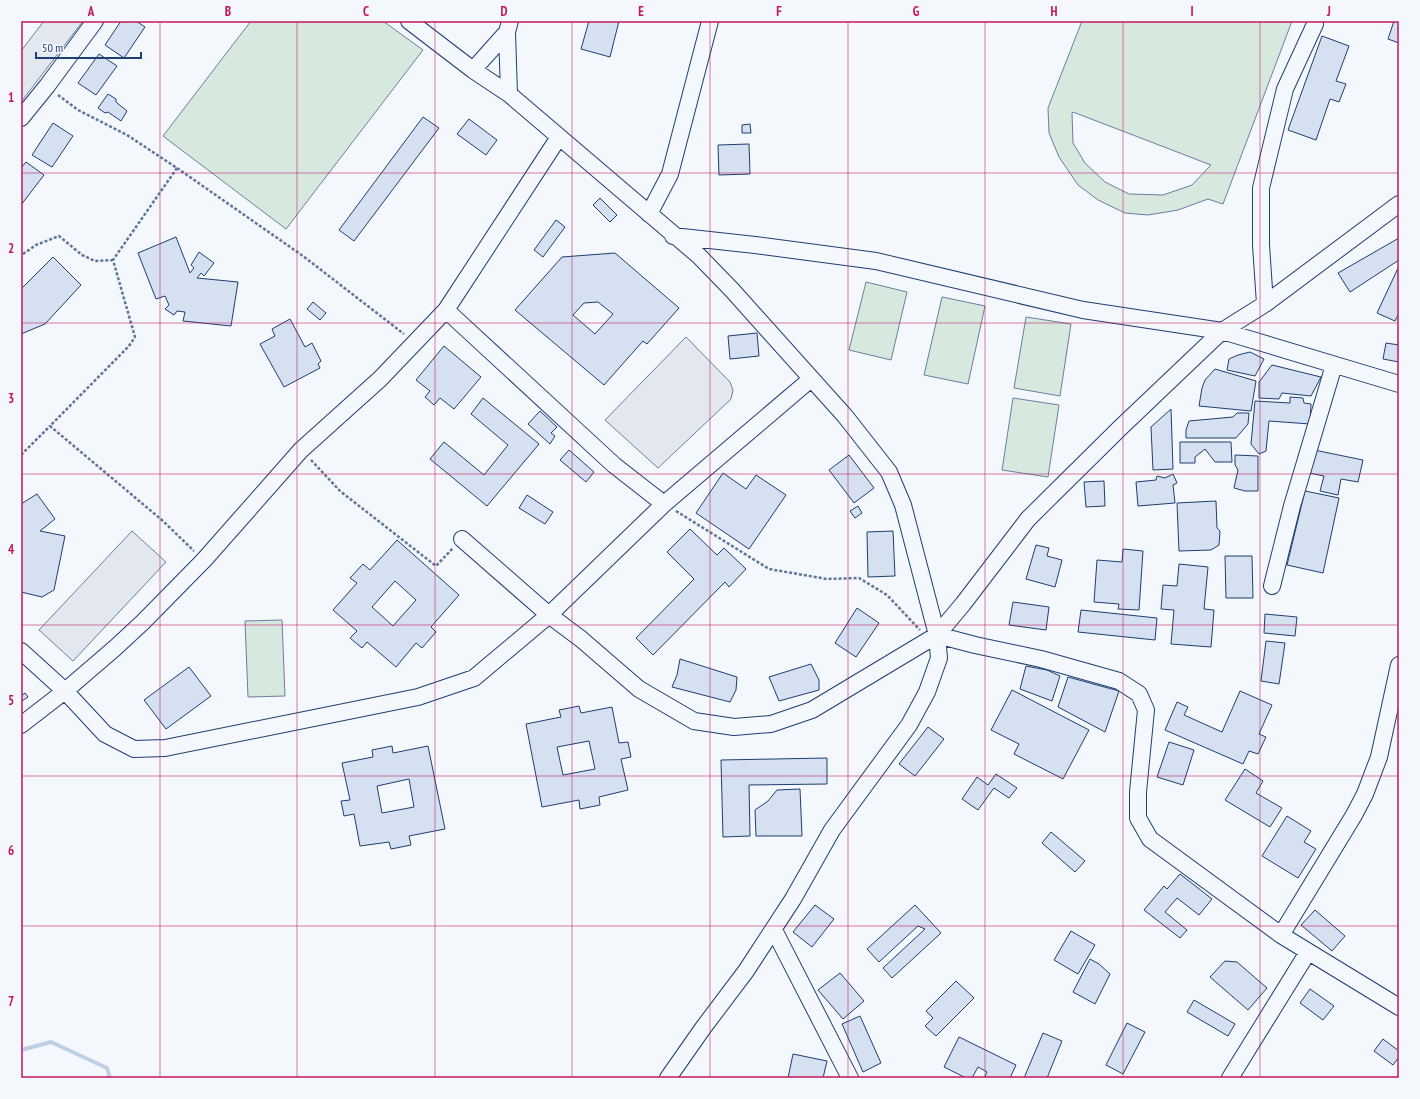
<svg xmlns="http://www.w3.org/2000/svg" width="1420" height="1099" viewBox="0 0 1420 1099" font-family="'PT Sans Narrow',sans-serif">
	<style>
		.green { fill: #d7e8df; stroke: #687fa3; fill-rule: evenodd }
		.parking { fill: #e3e8f0; stroke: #687fa3 }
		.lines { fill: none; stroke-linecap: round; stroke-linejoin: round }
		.stream { stroke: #bed0e5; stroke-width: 4 }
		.building { fill: #d5e0f0; stroke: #1d3f73; fill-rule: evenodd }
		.minor-casing { stroke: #1d3f73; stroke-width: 18 }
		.path { stroke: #5e769c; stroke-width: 2.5; stroke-dasharray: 3 2; stroke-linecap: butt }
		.minor { stroke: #f4f7fb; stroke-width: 16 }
		.grid { fill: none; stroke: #c2185b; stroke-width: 1; stroke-opacity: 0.55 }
		.neatline { fill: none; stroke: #c2185b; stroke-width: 1.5 }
		.grid-label { font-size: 13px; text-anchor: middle; font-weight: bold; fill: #c2185b }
	</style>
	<rect width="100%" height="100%" fill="#f4f7fb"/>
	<path class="green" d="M251 21H383L423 50 286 229 163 136Z
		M1082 21H1292L1223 204 1208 199 1178 210 1148 215 1125 213 1098 200 1078 185 1059 157 1049 133 1048 108ZM1072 113 1073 112 1211 165 1192 185 1163 195 1129 194 1105 182 1085 163 1073 143Z
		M866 282 907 292 891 360 849 350Z
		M942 297 985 306 968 384 924 375Z
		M1026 317 1071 324 1060 396 1014 388Z
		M1013 398 1059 405 1048 477 1002 470Z
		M282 620 285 696 248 697 245 621Z"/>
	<path class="parking" d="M44 21H83L21 102V51Z
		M686 337 730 382 733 390 731 399 658 468 605 420Z
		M132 531 166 562 73 661 39 630Z"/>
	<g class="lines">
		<path class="stream" d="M21 1050 51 1042 107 1068 110 1078"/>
	</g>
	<path class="building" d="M121 21H136L145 27 124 58 105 45Z
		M589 21H619L610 57 581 49Z
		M1394 21H1399V43L1388 39Z
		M1322 36 1349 46 1336 81 1346 84 1339 102 1330 99 1316 140 1288 130Z
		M99 54 117 66 96 95 78 83Z
		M108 94 116 99V102L127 111 121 121 108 112 105 113 98 108Z
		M423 117 439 128 354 241 339 230Z
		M469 119 497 140 486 155 457 134Z
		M53 123 73 136 52 167 32 155Z
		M750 124 751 133H742V125Z
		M749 144 750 174 719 175 718 145Z
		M26 162 44 175 21 205V168Z
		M600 198 617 215 610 222 593 205Z
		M556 220 565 227 543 257 534 250Z
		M176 237 190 273 194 268 191 265 199 252 214 263 204 276 201 273 197 278 238 282 231 326 183 321 185 312 177 311 174 315 165 309 169 305 165 296 156 299 138 253Z
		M1399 238V260L1350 292 1338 273Z
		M615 253 679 308 647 344 643 341 604 385 515 310 562 257ZM598 302 613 314 595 334 573 315 584 303Z
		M53 257 81 285 45 324 21 334V289Z
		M1399 266V313L1395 321 1377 313Z
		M313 302 326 313 320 320 307 309Z
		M290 319 305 347 312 343 321 361 318 364 320 368 284 387 260 344 275 336 272 329Z
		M757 333 759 356 730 359 728 336Z
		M1386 343 1399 345V362L1383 359Z
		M444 346 481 377 454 409 440 398 434 405 425 397 430 391 416 380Z
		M1250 352 1264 359 1255 376 1227 370 1229 359 1238 355Z
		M1272 365 1321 377 1311 396 1282 393 1279 399 1259 398V382Z
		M1215 369 1256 381 1251 411 1199 406 1202 388 1205 380Z
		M1290 397 1303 398 1304 403 1311 404 1310 424 1269 421 1266 451 1259 454 1251 444 1255 401 1290 403Z
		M483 398 539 444 487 506 430 459 444 442 484 475 508 445 471 414Z
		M1171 409 1173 469 1153 470 1151 427Z
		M540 411 557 427 551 433 555 436 550 444 528 424Z
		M1237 413H1249L1248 424 1236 438H1186V430L1189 421 1233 417Z
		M1180 442H1231L1232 462H1215L1205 449 1195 457V463H1180Z
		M569 450 594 472 586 482 560 460Z
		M1314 450 1363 460 1358 482 1341 479 1338 495 1320 491 1324 476 1309 473Z
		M849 455 874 488 854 503 829 470Z
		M1235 455 1258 456V491H1245L1234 488 1238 470 1235 465Z
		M723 473 746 489 756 475 786 495 749 549 696 513Z
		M1173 474 1177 483 1173 485 1175 503 1138 506 1136 482 1156 480 1157 476 1165 478Z
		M1104 481 1105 506 1086 507 1084 482Z
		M1305 491 1339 498 1323 573 1287 565Z
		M37 494 55 519 40 531 65 536 54 590 42 597 21 592V504Z
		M527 495 553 512 545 524 519 508Z
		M1216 501 1217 528 1220 531 1219 545 1211 550 1179 551 1177 503Z
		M858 506 862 513 855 518 850 511Z
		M690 529 717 555 724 548 746 569 729 587 725 582 653 655 636 638 694 579 667 552Z
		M893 531 895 576 868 577 867 532Z
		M397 540 459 595 431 627 436 632 422 648 416 643 396 667 367 642 362 648 350 638 357 631 333 610 357 583 350 578 363 564 370 570ZM395 581 416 600 393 626 372 607Z
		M1036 545 1049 548 1047 556 1062 560 1055 587 1026 579Z
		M1123 549 1143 551 1139 610 1118 609 1119 604 1094 602 1097 560 1122 562Z
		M1225 556H1252L1253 598H1226Z
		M1179 564 1208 567 1204 609 1214 610 1211 647 1171 644 1174 610 1161 609 1163 585 1177 586Z
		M1013 602 1049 607 1046 630 1009 625Z
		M857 608 879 623 856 657 835 643Z
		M1081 610 1157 618 1155 640 1078 632Z
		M1265 614 1297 617 1295 636 1264 633Z
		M1266 641 1285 643 1279 684 1261 681Z
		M680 659 737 677 736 690 730 702 672 687 677 675Z
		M811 664 819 680V690L779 701 769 677Z
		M1026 666 1047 670 1060 676 1052 701 1020 689Z
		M189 667 211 696 166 729 144 700Z
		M1068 677 1119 691 1105 732 1058 707Z
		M1012 690 1089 730 1063 779 1014 754 1019 744 991 730Z
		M1240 691 1272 705 1259 734 1266 737 1258 754 1249 751 1243 764 1165 730 1177 702 1188 707 1184 715 1222 732Z
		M25 693 28 697 22 701 21 696Z
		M579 706 581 713 612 707 619 743 628 742 631 757 621 759 628 790 599 797 600 805 580 809 579 800 542 807 526 724 561 717 559 710ZM589 741 595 769 563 775 557 747Z
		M928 727 944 739 915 776 899 764Z
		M1169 742 1194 750 1183 785 1157 777Z
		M392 746 393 753 428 746 445 829 409 836 411 845 391 849 389 842 360 846 354 814 344 816 341 801 350 800 342 763 373 757 372 750ZM409 779 414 807 382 813 377 786Z
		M827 758V784L749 785 750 836 723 837 721 760Z
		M1245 769 1263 781 1256 793 1282 808 1270 827 1225 800Z
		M996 774 1017 788 1009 798 994 788 978 810 962 799 977 777 988 785Z
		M800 789 802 836H756L755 810 768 801 777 790Z
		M1287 816 1311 831 1304 842 1316 849 1298 878 1262 856Z
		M1051 832 1085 861 1075 872 1042 843Z
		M1180 874 1212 899 1199 915 1177 898 1165 912 1187 930 1180 938 1144 910 1164 886 1167 889Z
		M815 905 834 919 812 947 793 932Z
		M915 905 941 933 892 978 883 968 925 929 918 926 879 962 867 949Z
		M1315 910 1345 936 1332 951 1301 925Z
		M1071 931 1095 945 1078 974 1054 960Z
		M1090 959 1099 964 1110 974 1095 1004 1073 992Z
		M1225 961 1237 962 1267 988 1248 1010 1210 977Z
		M840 973 864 1001 843 1019 818 990Z
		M956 981 974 998 936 1036 925 1026 933 1018 926 1011Z
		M1310 989 1334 1006 1323 1020 1300 1003Z
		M1194 1000 1235 1024 1228 1036 1187 1012Z
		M860 1016 881 1063 863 1072 842 1024Z
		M1127 1023 1145 1032 1123 1074 1106 1065Z
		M1043 1033 1062 1041 1047 1078H1024Z
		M959 1037 1016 1065 1010 1078H984L987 1072 978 1067 972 1078H966L944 1067Z
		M1383 1039 1399 1051V1057L1393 1065 1374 1051Z
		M793 1054 827 1061 823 1078H788Z"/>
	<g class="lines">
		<g class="minor-casing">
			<path id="minor" d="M409 21 473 70 509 94 699 256 732 290 845 416 889 472 903 505 937 635 939 658 927 692 909 725 832 830 793 899 746 971 703 1028 668 1078
				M473 70 507 32
				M509 94 507 32 510 21
				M21 118 47 86 95 21
				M649 214 670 174 710 21
				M673 236 755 245 876 261 1083 310 1222 331 1399 384
				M1265 304 1261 245V188L1285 89 1315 24
				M446 310 614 465 664 504 549 615 581 639 639 689 694 721 734 727 771 724 812 710 937 635 963 604 1028 519 1120 428 1222 331 1265 304 1399 204
				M664 504 811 379
				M1272 586 1292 506 1334 365
				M937 635 975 645 1041 659 1119 681 1139 694 1146 710 1138 792V818L1150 839 1281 935 1399 1007
				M21 651 65 691 105 734 134 749 165 748 418 697 474 678 549 615 462 539
				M21 725 65 691 115 648 143 622 204 560 301 450 380 379 446 310 559 137
				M774 930 850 1078
				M1281 935 1354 815 1365 794 1379 757 1399 665
				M1230 1078 1308 952"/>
		</g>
		<path class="path" d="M58 95 78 110 127 135 177 168 303 256 404 334
			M177 168 113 260 135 337 129 346 50 426 163 521 194 551
			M23 254 36 245 59 236 82 255 95 261 113 260
			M21 455 50 426
			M311 460 340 491 436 566 453 548
			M676 511 769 569 827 579 859 578 887 595 920 630"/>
		<use href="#minor" class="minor"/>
	</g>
	<path class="grid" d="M160 21V1078M297 21V1078M435 21V1078M572 21V1078M710 21V1078M848 21V1078M985 21V1078M1123 21V1078M1260 21V1078M21 173H1399M21 323H1399M21 474H1399M21 625H1399M21 776H1399M21 926H1399"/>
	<rect width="1420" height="1099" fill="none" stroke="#f4f7fb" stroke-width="44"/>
	<path d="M36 52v6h105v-6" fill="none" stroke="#1d3f73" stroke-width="2"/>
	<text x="42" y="52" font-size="12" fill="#1d3f73" stroke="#f4f7fb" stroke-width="3" paint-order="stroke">50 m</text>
	<rect x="22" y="22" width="1376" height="1055" class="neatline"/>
	<g class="grid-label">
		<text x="91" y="16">A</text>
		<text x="228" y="16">B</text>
		<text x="366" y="16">C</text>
		<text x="504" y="16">D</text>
		<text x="641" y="16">E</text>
		<text x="779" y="16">F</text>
		<text x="916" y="16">G</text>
		<text x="1054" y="16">H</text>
		<text x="1192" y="16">I</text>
		<text x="1329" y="16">J</text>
		<text x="11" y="102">1</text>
		<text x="11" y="253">2</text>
		<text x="11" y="403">3</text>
		<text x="11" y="554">4</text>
		<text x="11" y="705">5</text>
		<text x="11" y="855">6</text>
		<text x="11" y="1006">7</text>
	</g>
</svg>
